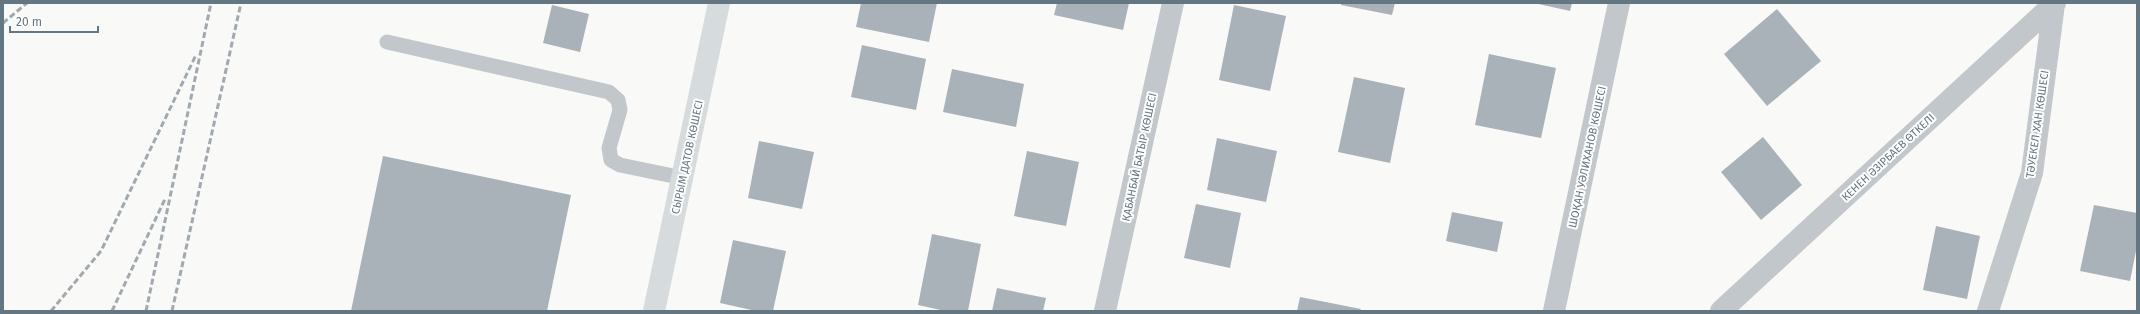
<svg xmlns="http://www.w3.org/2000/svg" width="2140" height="314" viewBox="0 0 2140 314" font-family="'Fira Sans',sans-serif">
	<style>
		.building { fill: #a9b2b8 }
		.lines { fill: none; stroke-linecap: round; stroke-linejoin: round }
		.service { stroke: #c2c7cb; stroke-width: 15 }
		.minor { stroke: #c2c7cb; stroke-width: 22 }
		.secondary { stroke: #d6dbde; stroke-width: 22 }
		.rail { stroke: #a1a9af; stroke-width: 3; stroke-dasharray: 6 3; stroke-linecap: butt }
		.labels { text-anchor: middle; stroke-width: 4; stroke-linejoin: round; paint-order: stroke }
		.street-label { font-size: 11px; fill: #647682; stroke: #fff }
	</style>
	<rect width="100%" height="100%" fill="#f9f9f7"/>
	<path class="building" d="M861 3H937L929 42 856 27Z
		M1057 3H1129L1123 30 1054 15Z
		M1341 3H1395L1392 15 1341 5Z
		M1534 3H1572L1570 11Z
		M552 5 589 14 580 52 543 43Z
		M1234 5 1286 16 1270 91 1219 80Z
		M1777 9 1821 61 1767 106 1724 54Z
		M862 45 926 59 916 110 851 97Z
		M1489 54 1556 68 1541 138 1475 125Z
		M952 69 1024 84 1016 127 943 112Z
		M1354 77 1405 88 1390 163 1338 152Z
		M1763 137 1802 185 1761 220 1721 172Z
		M1217 138 1277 151 1266 202 1207 190Z
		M759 141 814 152 802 209 748 198Z
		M1027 151 1079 162 1066 226 1014 216Z
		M383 156 571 195 547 311H351Z
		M1196 204 1241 213 1230 268 1184 258Z
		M2094 205 2137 213V246L2130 281 2080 271Z
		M1452 212 1503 222 1497 252 1446 241Z
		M1936 226 1980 236 1967 299 1923 290Z
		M932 234 981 244 968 311H945L918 305Z
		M733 240 786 251 773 311H756L720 303Z
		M997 288 1046 298 1043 311H992Z
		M1300 297 1361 309 1360 311H1297Z"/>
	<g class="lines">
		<path class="service" d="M387 42 609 92 618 100 620 110 609 148 611 160 620 165 683 178"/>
		<path class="minor" d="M1105 311 1173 3
			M1554 311 1619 3
			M1721 311 2055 3
			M1988 311 2032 173 2054 4"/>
		<path class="secondary" d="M654 311 719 3"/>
		<path class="rail" d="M3 23 27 3
			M51 311 101 251 196 55
			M112 311 165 199
			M146 311 211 3
			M172 311 241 3"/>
	</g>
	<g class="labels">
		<g class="street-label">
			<text transform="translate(2037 124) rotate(-82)" y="4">ТӘУЕКЕЛ ХАН КӨШЕСІ</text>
			<text transform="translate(687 157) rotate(-78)" y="4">СЫРЫМ ДАТОВ КӨШЕСІ</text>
			<text transform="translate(1139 157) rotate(-78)" y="4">ҚАБАНБАЙ БАТЫР КӨШЕСІ</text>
			<text transform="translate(1587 157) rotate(-78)" y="4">ШОҚАН УӘЛИХАНОВ КӨШЕСІ</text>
			<text transform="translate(1888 157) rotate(-43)" y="4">КЕНЕН ӘЗІРБАЕВ ӨТКЕЛІ</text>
		</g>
	</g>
	<rect width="2140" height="314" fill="none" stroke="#647682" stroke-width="8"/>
	<path d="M10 26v6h88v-6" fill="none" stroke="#647682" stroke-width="2"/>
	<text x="16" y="26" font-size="12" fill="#647682" stroke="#ffffff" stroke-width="3" paint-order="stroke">20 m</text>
</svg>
